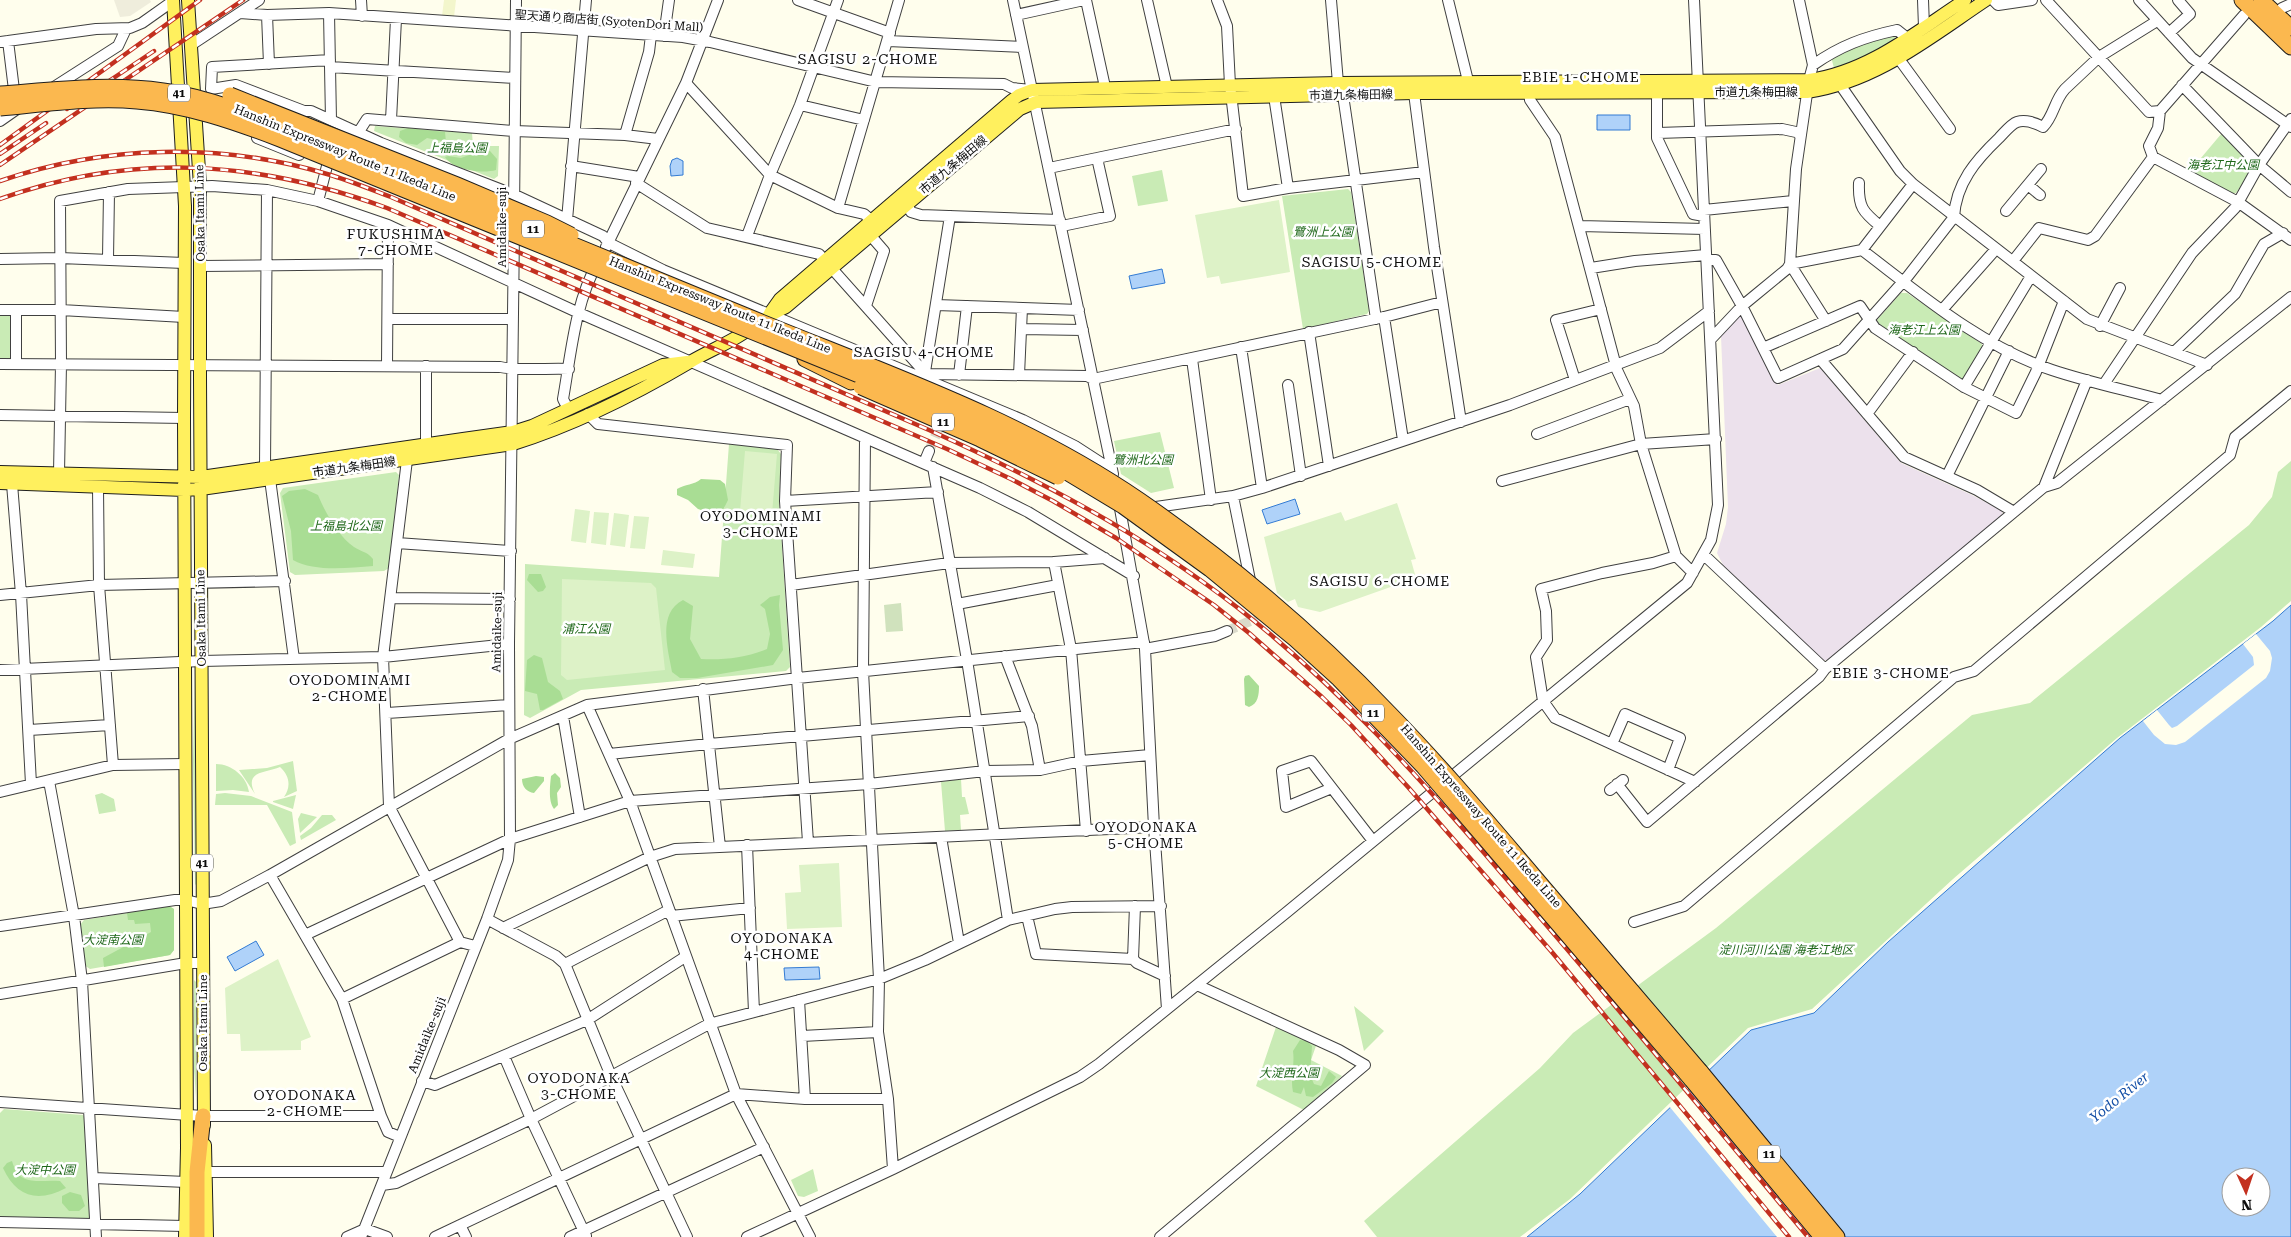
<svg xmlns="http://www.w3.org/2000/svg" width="2291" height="1237" viewBox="0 0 2291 1237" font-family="'Roboto Serif','Noto Sans JP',serif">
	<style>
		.industrial { fill: #ece1ec }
		.farmland { fill: #f3f6cc }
		.green { fill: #c9ebb5 }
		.forest { fill: #a9dd94 }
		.cemetery { fill: #d0e2bd }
		.pitch { fill: #ddf2c7 }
		.plaza { fill: #efeddc }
		.water { fill: #afd2f9; stroke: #337bd3; fill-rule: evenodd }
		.pier { fill: #fffeed }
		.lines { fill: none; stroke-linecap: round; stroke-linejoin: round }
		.minor-tunnel { stroke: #dbdacb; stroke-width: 10; stroke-dasharray: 10 5; stroke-linecap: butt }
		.minor-casing { stroke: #404040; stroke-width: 12 }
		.major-casing { stroke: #1e1e1e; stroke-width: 14 }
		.highway-casing { stroke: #1e1e1e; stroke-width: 17 }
		.minor { stroke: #fff; stroke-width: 10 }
		.major { stroke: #fff05e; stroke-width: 12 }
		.highway { stroke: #fbb84f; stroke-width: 15 }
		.rail-casing { stroke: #c3301f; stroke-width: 4.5 }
		.rail { stroke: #fff; stroke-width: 2.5; stroke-dasharray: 8; stroke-linecap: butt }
		.highway-bridge-casing { stroke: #1e1e1e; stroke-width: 17; stroke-linecap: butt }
		.highway-bridge { stroke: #fbb84f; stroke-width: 15 }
		.labels { text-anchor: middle; stroke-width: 5; stroke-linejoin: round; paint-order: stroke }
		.shield { fill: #fff; stroke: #565656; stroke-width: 1 }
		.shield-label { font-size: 11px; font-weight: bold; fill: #0d0d0d }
		.street-label { font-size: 12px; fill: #0d0d0d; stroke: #fff }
		.park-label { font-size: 12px; font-style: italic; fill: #1f681a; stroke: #fff }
		.neighbourhood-label { font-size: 14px; letter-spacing: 1px; fill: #0d0d0d; stroke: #fff }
		.water-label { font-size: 14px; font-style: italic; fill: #114da5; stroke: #fff }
	</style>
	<rect width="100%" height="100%" fill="#fffeed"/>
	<path class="industrial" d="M1741 313H1743L1778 385 1820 368 1901 463 1972 495 2002 511 2003 517 1828 660H1823L1723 565 1717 553 1726 524 1728 507 1721 336Z"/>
	<path class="farmland" d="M444 0H456L454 17 442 16Z"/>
	<path class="green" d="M1896 34C1895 48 1847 64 1834 68L1831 57 1854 43Z
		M375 126 472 133 473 146H499L498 176 494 179 374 131Z
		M2222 133 2252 163V170L2236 193H2230L2190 171Z
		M1162 170 1168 201 1138 206 1132 176Z
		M1348 189 1351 192 1369 311 1367 314 1303 329 1282 196Z
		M1901 293H1907L1982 344 1983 349 1965 378 1960 380 1879 325 1877 320Z
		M0 314H11L14 357 11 359H0Z
		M1160 432 1174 488 1151 493 1121 474 1114 441Z
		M729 444 777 449 781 454 779 501 790 667 786 671 581 690 530 718 524 715 525 564 719 577Z
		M2291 461V601L2261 627 2117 738 1953 879 1812 1009 1748 1028 1570 1199 1520 1237H1377L1364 1221 1540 1068 1573 1033 1716 928 1972 715 2030 703 2249 525 2272 497 2278 472Z
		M396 472 399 475 389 568 384 571 295 575 290 572 280 493 283 488Z
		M195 675 197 728 196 884 195 885 193 760Z
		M293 761 297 791 284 797C291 787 290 776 280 767 267 773 243 770 255 794L239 770 267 768Z
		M216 764C232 764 247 777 249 792L233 790 216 791Z
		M961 779 962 797H965L969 814 960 815 961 830 945 831 941 782Z
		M102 793 114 799 116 811 99 814 95 795Z
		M225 793 251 796 292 812 296 843 290 846 267 805H215L216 794Z
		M296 795 293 809 273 802V801Z
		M301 813 317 817 300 833 298 819Z
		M322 815H332L336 820 301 840 300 836 311 828Z
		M169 906 174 909V950L170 955 90 969 84 965 80 925 84 920Z
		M194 980 196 982V1098L194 1068Z
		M1354 1006 1384 1031 1364 1051Z
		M1276 1027 1317 1043 1311 1060 1342 1076 1304 1110 1256 1086Z
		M4 1109 83 1115 86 1119 93 1216 89 1220 0 1218V1113Z
		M813 1169 818 1191 804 1197 798 1196 791 1180Z"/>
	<path class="forest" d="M408 128 445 132 446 142 427 138 417 145 406 143 399 137 400 131Z
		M480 151H490L497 159 496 170C482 174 453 170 445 157L448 156 461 158Z
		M701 479 720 480 725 484 728 500 722 512 710 513 698 509 688 500 677 495V489C685 484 694 485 701 479Z
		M305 489 318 495C325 512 338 536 354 547 361 552 367 551 373 559V566C348 568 314 572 293 560L291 531 282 496 289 491Z
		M529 574H541L546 587 543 591 538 592 527 580Z
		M780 595 779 605 783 650 773 665 697 678H680L672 672C668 649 657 613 683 600L693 606 690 639 701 659C724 660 745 658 767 649L770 634 765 609 760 605 770 597Z
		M534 655 542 658 548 682 560 691 563 699 543 710H540L537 694 525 691 527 660Z
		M1249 675 1259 686C1259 695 1258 704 1249 707L1245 705 1244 679 1245 676Z
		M555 773 560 778 561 787 557 793 558 805 554 809C548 802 550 785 551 776Z
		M536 776 544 777V781L534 793C527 792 522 787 522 779Z
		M169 906 174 909V950L170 955 104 967 103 958 151 932 150 923 135 924 134 920H128L127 913Z
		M1300 1040 1307 1041 1312 1046 1310 1075 1314 1084 1321 1086 1329 1071 1336 1077 1332 1083 1313 1097 1306 1096 1304 1087 1301 1094 1293 1092C1290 1079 1295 1065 1293 1051Z
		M12 1161C20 1188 37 1179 60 1181L66 1188C38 1203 16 1197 3 1168L7 1163Z
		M70 1192 81 1195 85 1206 79 1211H69L62 1203V1196Z"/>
	<path class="cemetery" d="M901 603 903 631 886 632 884 605Z"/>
	<path class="pitch" d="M1279 200 1290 272 1221 284 1219 276 1207 278 1195 215Z
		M745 451 777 454 772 514 740 511Z
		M1397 503 1416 559 1411 560 1416 578 1320 612 1298 607 1295 599 1288 602 1277 593 1264 537 1341 512 1345 521Z
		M575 509 590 511 586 543 571 541Z
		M594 512 609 513 606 545 591 543Z
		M614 513 629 515 625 547 610 545Z
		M634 516 649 517 645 549 630 548Z
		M663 550 695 554 693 568 661 565Z
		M562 579 651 583 656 588 665 670 567 680 561 675Z
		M839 863 842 927 787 929 785 893 801 892 799 865Z
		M278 959 311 1037 301 1041V1050L241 1051 240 1034H227L225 988Z"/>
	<path class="plaza" d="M114 0H150L151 2 130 16 120 17Z"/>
	<path class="water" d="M1597 115H1630V130H1597Z
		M677 158 683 161V175L671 176 670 166 672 160Z
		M1162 269 1165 283 1132 289 1129 276Z
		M1295 499 1300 514 1267 524 1262 510Z
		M2291 605V1237H1527L1580 1194 1751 1030 1814 1013 1888 942 2120 738 2273 621ZM2231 1177H2261V1207H2231Z
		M256 941 264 955 235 971 227 957Z
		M819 967 820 979 785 980 784 968Z"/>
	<path class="pier" d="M2256 634 2270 651 2272 658 2270 671 2266 678 2185 742 2176 745 2165 744 2154 735 2143 721 2157 710 2169 725 2172 728 2177 726 2254 665 2253 657 2243 644Z
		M1687 1089 1809 1237H1777L1669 1106Z"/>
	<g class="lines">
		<path class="minor-tunnel" d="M929 451 938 430
			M1227 631 1257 618"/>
		<g class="minor-casing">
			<path id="minor" d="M361 0 362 16
				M798 0 890 33
				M1013 0 1113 474
				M1086 0 1105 87
				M1147 0 1167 87
				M1217 0 1227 26 1230 85 1243 196 1288 188 1424 172
				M1331 0 1338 83 1343 95 1376 319
				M1448 0 1470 89
				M1923 0 1924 27
				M1993 0 1998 5 2032 0
				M2046 0 2149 112 2160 111 2244 15
				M2139 0 2192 58 2291 127
				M2282 8 2291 4
				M240 13 267 15 329 13 683 37 710 42 876 82 1004 84 1012 88 1031 90
				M329 13 331 120
				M267 15 269 64
				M1016 15 1084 0
				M2169 33 2190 14 2178 0
				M664 36 669 0
				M8 41 15 98
				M888 41 1022 47
				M0 42 96 29 130 28 142 23 173 1
				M191 45 259 0
				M1899 59 1950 129
				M330 60 212 67 211 89 236 85 304 111H311L381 143 515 195 603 236 609 243 663 270 1023 420 1075 446 1112 470
				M1813 65C1840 46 1864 37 1897 30L1907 38
				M330 67 515 78
				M686 83 770 175 838 208 864 214 871 220
				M2182 85 2259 165 2291 192
				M1841 86 1900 171 1913 184 2087 319 2207 365
				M54 87 118 46 126 29
				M1414 93 1434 247 1461 422
				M1529 93 1530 100 1555 137 1617 370 1634 406 1641 444 1676 556 1693 573
				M1274 96 1288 188
				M1657 99V138L1693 214 1704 216
				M800 105 864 120
				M2160 111 2158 128 2149 146 2153 157 2238 202 2291 240
				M391 120 396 19
				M0 121 20 107
				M358 133 367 119 514 131 625 135 658 139
				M1658 133 1782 129 1796 132 1800 135
				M625 135 649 52 651 35
				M257 138 299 155
				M571 166 639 177
				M1049 168 1236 129
				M636 183 707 228 819 254 926 374 1087 376 1093 379 1384 317 1442 302
				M1859 183C1858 207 1863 212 1880 226
				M2028 185 2040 195
				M318 201 327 166
				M907 204 911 212 921 215 1060 220
				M838 208 899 0
				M1704 210 1793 201
				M2006 211 2041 169
				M514 214 516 0
				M567 220 586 0
				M1062 226 1110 216 1097 158
				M1580 226 1705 229
				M747 236 770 175 800 105 838 0
				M606 247 686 83 718 0
				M1862 250C1920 294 1982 347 2052 370 2088 382 2126 390 2162 400
				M0 259 60 258 184 263
				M108 259 109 192
				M1707 260H1716L1742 306 1778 378 1843 349 1908 276 1954 217C1956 183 1976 160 1999 138 2004 133 2011 124 2017 122 2026 119 2035 123 2043 127 2054 116 2054 101 2065 89L2099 57 2157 21
				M2013 261 2039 228 2088 240 2095 236 2153 157
				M1790 264 1862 250 1913 184
				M1790 264 1826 321
				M201 266 388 264
				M1591 268 1635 261 1706 255
				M936 305 1079 310
				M866 306 884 251 871 236
				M0 310H61L184 317
				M1942 310 1996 249
				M1384 317 1403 440
				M388 319H513
				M2100 326 2120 288
				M1021 329 1083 330
				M1309 332 1329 466
				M1711 339 1742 306 1787 269 1790 264 1796 169 1809 80 1813 65 1799 0
				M1241 347 1262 488
				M1763 348 1860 306 1875 328 1964 387 2016 413 2036 372 2064 301
				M2174 352 2235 294 2264 244 2283 233
				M1192 359 1211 500
				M1821 360 1904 457 1977 490 2014 512
				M0 364 500 367C519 371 549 368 569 369
				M16 364V310
				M387 366 388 225
				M426 366V445
				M959 375 967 306
				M1019 375 1022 308
				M924 378 950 216
				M1575 380 1556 320 1601 309
				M2104 384 2192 253 2235 208 2259 165 2291 119
				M1288 385 1301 476
				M1964 387 2031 276
				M568 409 563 399C571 354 575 302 598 262
				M588 414 598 424 787 445 785 501 808 842
				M1867 414 1913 352
				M0 415 184 418
				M1537 434 1630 399
				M865 438 863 671 879 979 878 1032 888 1099 893 1169
				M407 460 383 657 389 806 460 942
				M924 463 929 451
				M933 467 967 660 1008 920
				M265 468 267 190
				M59 473 61 364 60 201 128 189 212 186 267 190 318 201 388 225 579 313 980 488 1028 512 1134 576
				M1947 476 2009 351
				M270 479 294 659
				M1502 481 1641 444 1716 439
				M12 484 21 594 31 784
				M98 487 99 585 113 765
				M2044 487 2087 380
				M1233 496 1251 585
				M785 501 938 492
				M1119 503 1145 649 1154 827 1167 1009
				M1149 508 1233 496 1262 488 1510 405 1660 348 1709 311
				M397 543 511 551
				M1704 555 1825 669
				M1676 556 1653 563 1602 573 1541 589 1546 611 1547 640 1536 657 1543 701 1555 718 1695 782
				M1054 562 1071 649 1086 831
				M791 585 949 563 1054 562 1105 558
				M0 595 99 585 285 581
				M391 598 510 599
				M957 604 1058 585
				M1145 649 1215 636 1227 631
				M1005 656 1032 726 1040 770
				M0 670 202 661 383 657 509 644
				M703 689 720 847
				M587 705 630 801 736 1094 810 1237
				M387 713 509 705
				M563 716 580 817
				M29 730 110 725
				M1612 744 1625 714 1680 738 1668 770
				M609 754 709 744 1029 716
				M49 781 74 916 82 981 96 1237
				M1617 784 1647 822 1819 677 1825 669 2044 487 2057 483 2291 297
				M1332 788 1286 807 1282 771 1311 761 1373 841
				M1610 790 1623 780
				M0 792 113 765 185 764
				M941 837 959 943
				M747 845 754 1012
				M270 875 342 999 381 1116 388 1132 400 1137
				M1135 906 1133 959 1137 963 1165 976
				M671 916 750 908
				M1027 916 1036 954 1133 959
				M487 919 556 956 565 964 611 1076 687 1237
				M1634 922 1684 906 1954 677 1974 671 2230 455 2235 437 2291 391
				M0 926 175 900H186L202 904 221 901 270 875 509 739 587 705 798 678 1144 642
				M503 928 650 857 675 849 1154 827
				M305 935 510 839 630 801 869 784 985 771 1040 770 1081 761 1150 755
				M565 964 669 910
				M0 994 186 963H202
				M342 999 460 942 475 946
				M799 1000 805 1099
				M802 1036 878 1032
				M504 1056 531 1119 586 1236
				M422 1081 435 1085 587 1020 685 957
				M0 1102 203 1116H381
				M207 1172H386
				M94 1178 186 1182
				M382 1185 396 1183 531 1119 709 1024 879 979 925 960 1008 920 1055 909 1072 907 1161 906
				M0 1222 185 1226
				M460 1225 466 1237
				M347 1237 365 1229 387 1237
				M361 1237 487 919 508 860 510 839 509 644 514 231
				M435 1237 736 1094 805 1099H888
				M570 1237 764 1147
				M747 1237 893 1169 1080 1077 1099 1064 1287 912 1687 583 1711 540 1718 505 1694 0
				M1160 1237 1365 1065 1339 1050 1197 985"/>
		</g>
		<g class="major-casing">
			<path id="major" d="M173 0 185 206 184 418 187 1148 185 1237
				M188 0 200 186V378L204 1125
				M770 313 780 299 1011 101 1019 95 1032 90 1338 83 1809 80C1868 72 1916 32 1965 0
				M0 472 201 477 463 439 513 432 532 426 663 365 687 362
				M0 483 184 490 201 489 513 444C574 425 634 395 690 362 705 353 722 346 737 337 754 327 768 315 786 307L1020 109 1036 102 1414 93 1807 92C1876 82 1929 38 1986 0
				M205 1145 207 1237"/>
		</g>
		<g class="highway-casing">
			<path id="highway" d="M2242 0 2291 47
				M2261 0 2291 28
				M805 359 851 382
				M1700 1071 1837 1237
				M1691 1079 1822 1237
				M197 1237V1172L203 1116"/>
		</g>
		<use href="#minor" class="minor"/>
		<use href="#major" class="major"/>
		<use href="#highway" class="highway"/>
		<g class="rail-casing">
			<path id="rail" d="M67 109 154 51
				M0 145 200 0
				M0 154 46 123
				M0 165 243 0
				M0 181C104 145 221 142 327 174 348 180 370 189 391 197L929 430C1040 480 1141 533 1238 608 1338 686 1421 779 1503 875 1607 994 1707 1116 1808 1237
				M0 199C132 152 256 160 387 208L947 449 1011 479 1053 501 1116 538 1214 605 1249 633 1322 697 1351 725 1408 787 1551 951 1789 1237"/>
		</g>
		<use href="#rail" class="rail"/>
		<g class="highway-bridge-casing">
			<path id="highway-bridge" d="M0 94C54 90 109 83 163 91 192 95 220 104 248 113 420 181 590 252 761 322 889 374 1024 421 1139 500 1229 562 1315 635 1390 714 1440 765 1486 820 1532 874 1588 940 1644 1005 1700 1071
				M230 95 457 185 547 223 571 235
				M0 108C45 104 92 97 137 101 187 105 233 121 280 139L930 404 1040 456 1123 506 1210 569 1295 639 1339 679 1423 766 1691 1079
				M861 387 980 439 1058 477"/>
		</g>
		<use href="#highway-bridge" class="highway-bridge"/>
	</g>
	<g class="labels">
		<g class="shield">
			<rect x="168" y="84.5" width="22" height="17" rx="4"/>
			<rect x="522" y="220.5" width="22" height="17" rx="4"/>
			<rect x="932" y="413.5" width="22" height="17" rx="4"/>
			<rect x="1362" y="704.5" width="22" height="17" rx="4"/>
			<rect x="191" y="854.5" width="22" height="17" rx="4"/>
			<rect x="1758" y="1145.5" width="22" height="17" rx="4"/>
		</g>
		<g class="shield-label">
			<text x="179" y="97">41</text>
			<text x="533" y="233">11</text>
			<text x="943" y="426">11</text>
			<text x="1373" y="717">11</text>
			<text x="202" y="867">41</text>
			<text x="1769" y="1158">11</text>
		</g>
		<g class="street-label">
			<text transform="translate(609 21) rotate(4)" y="4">聖天通り商店街 (SyotenDori Mall)</text>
			<text x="1756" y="96">市道九条梅田線</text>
			<text transform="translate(1351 95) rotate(-1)" y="4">市道九条梅田線</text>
			<text transform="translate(345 153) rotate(22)" y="4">Hanshin Expressway Route 11 Ikeda Line</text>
			<text transform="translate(953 165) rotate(-40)" y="4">市道九条梅田線</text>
			<text transform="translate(200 213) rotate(-91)" y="4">Osaka Itami Line</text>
			<text transform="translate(502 227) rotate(-90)" y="4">Amidaike-suji</text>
			<text transform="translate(720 305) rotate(22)" y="4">Hanshin Expressway Route 11 Ikeda Line</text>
			<text transform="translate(354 467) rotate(-8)" y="4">市道九条梅田線</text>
			<text transform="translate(201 618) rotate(-91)" y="4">Osaka Itami Line</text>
			<text transform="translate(497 632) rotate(-89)" y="4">Amidaike-suji</text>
			<text transform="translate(1481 816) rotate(49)" y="4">Hanshin Expressway Route 11 Ikeda Line</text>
			<text transform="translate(203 1023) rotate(-90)" y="4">Osaka Itami Line</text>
			<text transform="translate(427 1035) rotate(-68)" y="4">Amidaike-suji</text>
		</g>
		<g class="park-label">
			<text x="457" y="152">上福島公園</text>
			<text x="2223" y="169">海老江中公園</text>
			<text x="1323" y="236">鷺洲上公園</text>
			<text x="1924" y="334">海老江上公園</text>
			<text x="1143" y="464">鷺洲北公園</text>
			<text x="346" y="530">上福島北公園</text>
			<text x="586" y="633">浦江公園</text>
			<text x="113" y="944">大淀南公園</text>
			<text x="1786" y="954">淀川河川公園 海老江地区</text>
			<text x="1289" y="1077">大淀西公園</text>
			<text x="45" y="1174">大淀中公園</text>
		</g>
		<g class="neighbourhood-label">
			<text x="868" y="64">SAGISU 2-CHOME</text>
			<text x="1581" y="82">EBIE 1-CHOME</text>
			<text x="396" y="239">FUKUSHIMA<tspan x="396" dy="16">7-CHOME</tspan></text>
			<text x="1372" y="267">SAGISU 5-CHOME</text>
			<text x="924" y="357">SAGISU 4-CHOME</text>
			<text x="761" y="521">OYODOMINAMI<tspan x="761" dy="16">3-CHOME</tspan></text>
			<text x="1380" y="586">SAGISU 6-CHOME</text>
			<text x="1891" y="678">EBIE 3-CHOME</text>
			<text x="350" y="685">OYODOMINAMI<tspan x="350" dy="16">2-CHOME</tspan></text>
			<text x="1146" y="832">OYODONAKA<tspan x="1146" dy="16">5-CHOME</tspan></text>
			<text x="782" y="943">OYODONAKA<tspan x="782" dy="16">4-CHOME</tspan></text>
			<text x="579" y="1083">OYODONAKA<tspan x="579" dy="16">3-CHOME</tspan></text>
			<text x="305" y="1100">OYODONAKA<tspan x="305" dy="16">2-CHOME</tspan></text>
		</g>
		<g class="water-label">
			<text transform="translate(2119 1097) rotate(-39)" y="5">Yodo River</text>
		</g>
	</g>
	<g transform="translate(2246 1192) rotate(177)"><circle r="24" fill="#ffffff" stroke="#9e9e9e"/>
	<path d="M0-4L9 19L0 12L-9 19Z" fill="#c3301f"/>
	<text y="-8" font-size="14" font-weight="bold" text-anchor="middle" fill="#0d0d0d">N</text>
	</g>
</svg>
